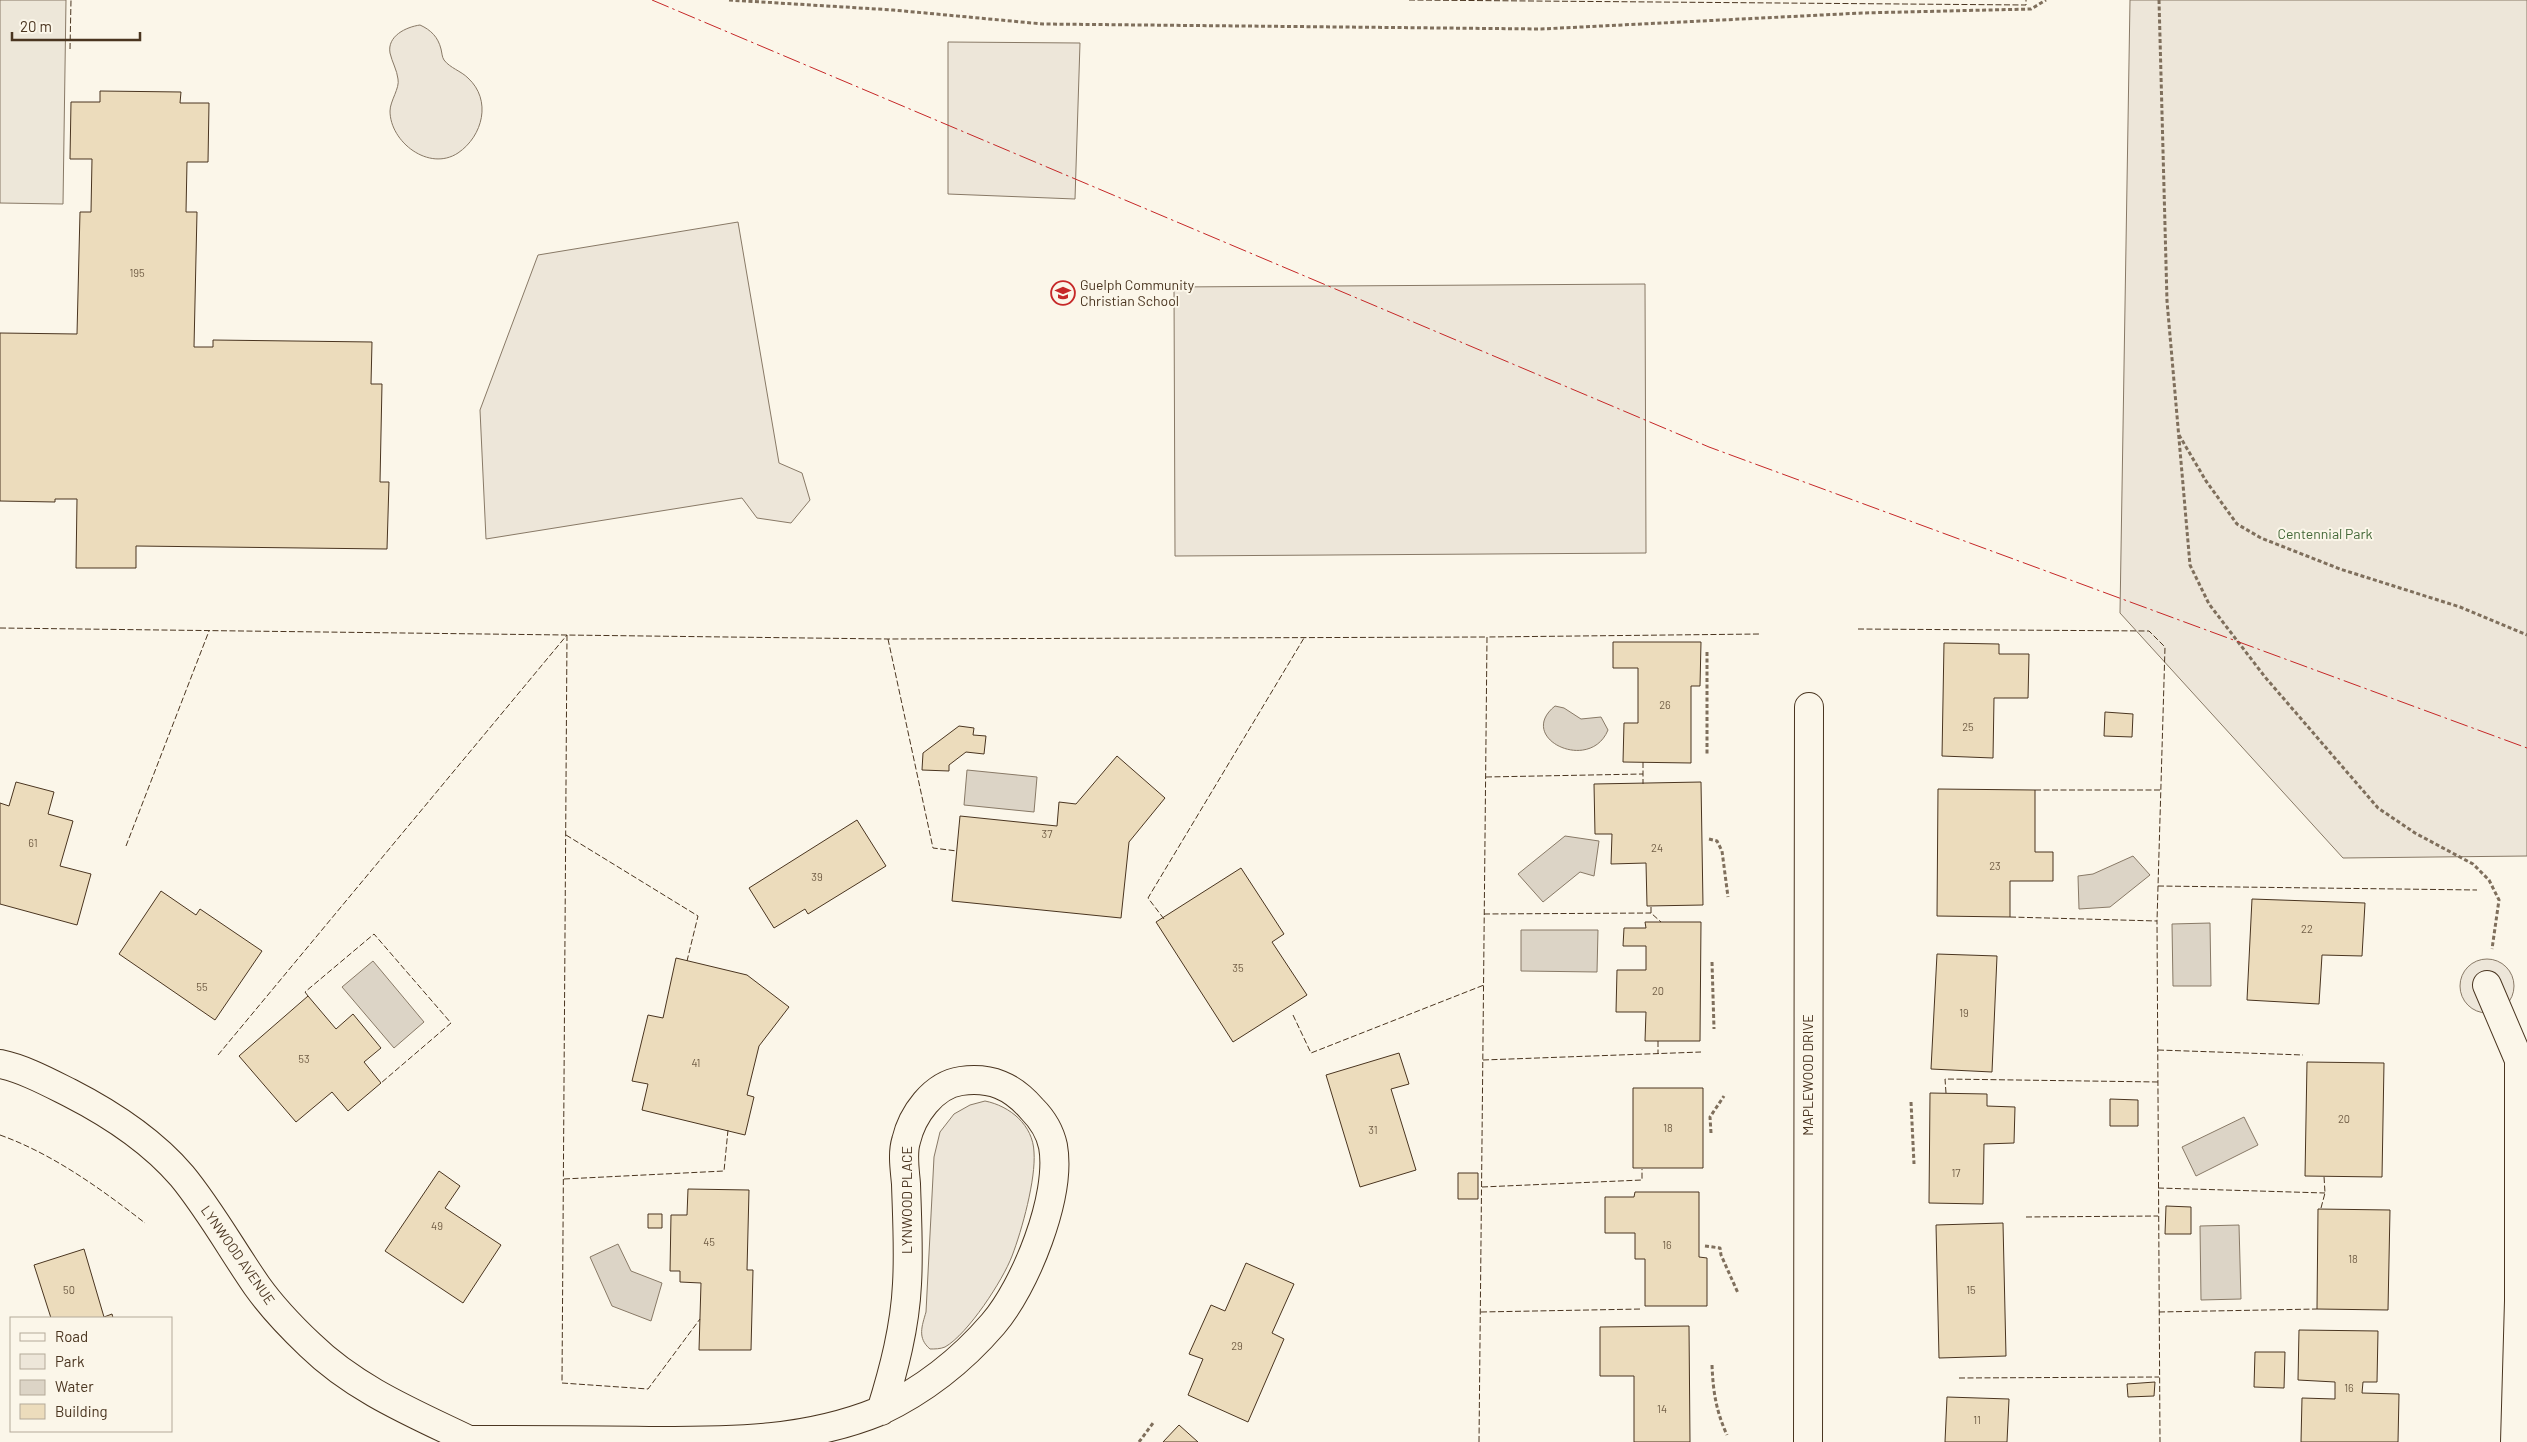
<svg xmlns="http://www.w3.org/2000/svg" width="2527" height="1442" viewBox="0 0 2527 1442" font-family="Barlow,sans-serif">
	<style>
		.green { fill: #ede6d9; stroke: #887966 }
		.parking { fill: #ede7d9; stroke: #887966 }
		.water { fill: #dcd4c6; stroke: #887966 }
		.building { fill: #ecdcbc; stroke: #4a3520 }
		.lines { fill: none; stroke-linecap: round; stroke-linejoin: round }
		.street-casing { stroke: #4a3520; stroke-width: 30 }
		.path { stroke: #7f6f5c; stroke-width: 3; stroke-dasharray: 4 2.5; stroke-linecap: butt }
		.street { stroke: #fbf6e9; stroke-width: 28 }
		.fence { stroke: #4a3520; stroke-width: 1; stroke-dasharray: 6 2.5; stroke-linecap: butt }
		.power { stroke: #c62828; stroke-width: 1; stroke-dasharray: 18 4 2.5 4; stroke-linecap: butt }
		.labels { text-anchor: middle; stroke-width: 4; stroke-linejoin: round; paint-order: stroke }
		.number-label { font-size: 11px; fill: #725f47 }
		.poi-label { font-size: 14px; fill: #4a3520; stroke: #fbf6e9; text-anchor: start }
		.park-label { font-size: 14px; fill: #436837; stroke: #fbf6e9 }
		.street-label { font-size: 14px; fill: #4a3520; stroke: #fbf6e9 }
	</style>
	<rect width="100%" height="100%" fill="#fbf6e9"/>
	<path class="green" d="M2130 0H2527V856L2343 858 2120 613Z
		M420 25C431 30 438 37 441 49 442 53 442 57 444 60 450 68 461 71 468 78 492 100 483 136 458 153 429 172 390 142 390 111 390 101 400 88 398 79 397 70 392 62 390 53 387 36 406 27 420 25Z
		M948 42 1080 43 1075 199 948 194Z
		M738 222 779 463 802 473 810 500 791 523 757 518 742 498 486 539 480 410 538 255Z
		M1645 284 1646 553 1175 556 1174 287Z
		M2460 986a27 27 0 1 1 54 0a27 27 0 1 1-54 0Z
		M985 1101C1010 1106 1033 1125 1034 1152 1036 1179 1022 1230 1012 1256 1003 1280 968 1334 945 1347 940 1349 935 1349 930 1349 917 1338 922 1326 926 1312L934 1157 940 1132 954 1114 970 1105Z"/>
	<path class="parking" d="M0 0H66L63 204 0 203Z"/>
	<path class="water" d="M1555 706 1564 708 1581 719 1601 717 1608 730C1590 774 1515 738 1555 706Z
		M967 770 1037 777 1034 812 964 805Z
		M1565 836 1599 841 1594 876 1580 872 1543 902 1518 874Z
		M2133 856 2150 875 2110 907 2079 909 2078 876 2093 874Z
		M2210 923 2211 986H2173L2172 924Z
		M1521 930H1598L1597 972 1521 971Z
		M373 961 424 1022 394 1048 342 987Z
		M2244 1117 2258 1145 2196 1176 2182 1147Z
		M2239 1225 2241 1299 2201 1300 2200 1226Z
		M618 1244 631 1271 662 1283 651 1321 612 1306 590 1257Z"/>
	<path class="building" d="M100 91 181 92 180 103H209L208 162H187L186 212H197L194 347H213V340L372 342 371 384H382L380 482H389L387 549 136 546V568H76L77 499H55V502L0 501V333L77 334 80 212H91L92 159H70L71 102H100Z
		M1613 642H1701L1700 686H1691V763L1623 762 1624 723H1638V668H1613Z
		M1944 643 1999 644V654H2029L2028 698H1994L1993 758 1942 756Z
		M2105 712 2133 714 2132 737 2104 736Z
		M959 726 974 728 973 735 986 736 984 754 966 752 949 765V771L922 770 923 753Z
		M1117 756 1165 798 1129 842 1121 918 952 901 960 816 1057 826 1059 802 1076 804Z
		M16 782 54 792 48 814 73 821 60 866 91 874 77 925 0 904V803L9 806Z
		M1701 782 1703 905 1647 906 1646 863 1611 864 1612 834H1595L1594 784Z
		M1938 789 2035 790V852H2053V881H2010V917L1937 916Z
		M857 820 886 866 808 914 805 909 774 928 749 888Z
		M1241 868 1284 934 1272 942 1307 995 1233 1042 1156 922Z
		M161 891 196 915 200 909 262 951 215 1020 119 954Z
		M2252 899 2365 903 2362 956 2322 955 2319 1004 2247 1000Z
		M1645 922H1701L1700 1041H1645L1646 1012H1616L1617 970H1646V946H1623L1624 928H1646Z
		M1937 954 1997 956 1992 1072 1931 1069Z
		M676 958 747 975 789 1007 759 1046 747 1095 754 1097 745 1135 642 1110 648 1084 632 1081 648 1015 663 1018Z
		M308 996 336 1029 353 1014 381 1048 364 1062 381 1083 348 1111 332 1092 296 1122 239 1056Z
		M1399 1053 1409 1084 1391 1089 1416 1170 1360 1187 1326 1075Z
		M2307 1062 2384 1063 2382 1177 2305 1176Z
		M1633 1088H1703V1168H1633Z
		M1930 1093 1987 1094V1106L2015 1107 2014 1143 1984 1144 1983 1204 1929 1203Z
		M2110 1099 2138 1100V1126H2110Z
		M439 1171 460 1186 445 1208 501 1245 463 1303 385 1251Z
		M1458 1173H1478V1199H1458Z
		M688 1189 749 1190 747 1270H753L751 1350H699L701 1283 680 1282V1271H670L671 1215H687Z
		M1635 1192H1699V1257L1707 1258V1306H1645V1259H1635V1233H1605V1197H1634Z
		M2166 1206 2191 1207V1234H2165Z
		M2318 1209 2390 1210 2388 1310 2317 1309Z
		M648 1214H662V1228H648Z
		M2003 1223 2006 1356 1939 1358 1936 1225Z
		M84 1249 104 1317 112 1314 113 1318H51L34 1265Z
		M1246 1263 1294 1284 1272 1333 1284 1339 1248 1422 1188 1395 1203 1359 1189 1354 1211 1305 1225 1311Z
		M1689 1326 1690 1442H1634V1376H1600V1327Z
		M2299 1330 2378 1331 2377 1382H2363L2362 1393 2399 1394 2398 1442H2301L2302 1398 2335 1399V1382L2298 1380Z
		M2255 1352H2285L2284 1388 2254 1387Z
		M2155 1382 2154 1396 2128 1397 2127 1384Z
		M1947 1397 2009 1399 2007 1442H1945Z
		M1179 1425 1198 1442H1163Z"/>
	<g class="lines">
		<g class="street-casing">
			<path id="street" d="M2487 985 2519 1060V1301L2515 1442
				M0 1064C24 1069 48 1082 70 1093 111 1114 152 1141 182 1176 210 1210 232 1250 257 1286 272 1307 291 1327 310 1345 355 1389 413 1413 469 1440L458 1442
				M469 1440C529 1440 589 1440 649 1441 731 1441 804 1442 880 1411 922 1391 962 1360 993 1324 1025 1287 1062 1196 1053 1146 1050 1132 1042 1119 1032 1109 1012 1086 991 1077 961 1081 933 1085 912 1115 906 1141 902 1154 905 1171 906 1184 907 1217 909 1251 907 1284 905 1327 894 1369 881 1411
				M1808 1442 1809 707"/>
		</g>
		<path class="path" d="M729 0 893 10 1043 24 1541 29 1862 13 2031 9 2046 0
			M2159 0 2167 301 2190 565 2209 604 2265 677 2378 808 2415 833 2473 864 2489 880 2499 900 2492 949
			M2179 435 2206 481 2237 524 2261 538 2340 569 2460 607 2527 635
			M1707 652V755
			M1709 839 1717 841 1722 851 1728 897
			M1712 962 1714 1029
			M1911 1102 1914 1164
			M1711 1133 1710 1117 1724 1096
			M1705 1246 1720 1248 1721 1255 1738 1293
			M1712 1365C1713 1391 1716 1411 1727 1435
			M1139 1442 1153 1423"/>
		<use href="#street" class="street"/>
		<path class="fence" d="M1409 0 2026 5V0
			M70 49 71 0
			M0 628 888 639 1487 637
			M1858 629 2149 631 2165 647 2157 921
			M567 635 562 1383 648 1389 700 1319
			M888 639 933 848 957 851
			M1643 762V784
			M1486 777 1643 774
			M2035 790H2161
			M566 835 698 916 687 961
			M126 846 209 631
			M2158 886 2477 890
			M1651 907V913L1661 922
			M1484 914 1651 913
			M2010 917 2157 921 2160 1442
			M1164 919 1148 898 1304 638
			M308 996 305 992 374 934 451 1023 381 1083
			M1293 1015 1311 1053 1484 985
			M1658 1041V1054
			M2158 1050 2303 1055
			M218 1055 567 635
			M1483 1060 1701 1052
			M1946 1093 1945 1079 2158 1082
			M0 1135C53 1154 101 1189 145 1223
			M564 1179 724 1171 728 1130
			M1482 1187 1642 1180V1169
			M2158 1188 2325 1193
			M2321 1208 2325 1193 2324 1176
			M2026 1217 2158 1216
			M1481 1312 1642 1309
			M2159 1312 2317 1309
			M1959 1378 2159 1377
			M1479 1442 1487 637 1760 634"/>
		<path class="power" d="M652 0 1709 447 2527 748"/>
	</g>
	<defs>
		<g id="school-ring" transform="scale(1.25)"><circle r="9.5" fill="#fbf6e9" stroke="#c62828" stroke-width="1.5"/><path d="M0-5L7-2L0 1L-7-2ZM-4 1L0 2.5L4 1V4Q0 6-4 4Z" fill="#c62828"/></g>
	</defs>
	<g fill-rule="evenodd">
		<use href="#school-ring" x="1063" y="293"/>
	</g>
	<g class="labels">
		<g class="number-label">
			<text x="137" y="277">195</text>
			<text x="1665" y="709">26</text>
			<text x="1968" y="731">25</text>
			<text x="1047" y="838">37</text>
			<text x="33" y="847">61</text>
			<text x="1657" y="852">24</text>
			<text x="1995" y="870">23</text>
			<text x="817" y="881">39</text>
			<text x="2307" y="933">22</text>
			<text x="1238" y="972">35</text>
			<text x="202" y="991">55</text>
			<text x="1658" y="995">20</text>
			<text x="1964" y="1017">19</text>
			<text x="304" y="1063">53</text>
			<text x="696" y="1067">41</text>
			<text x="2344" y="1123">20</text>
			<text x="1668" y="1132">18</text>
			<text x="1373" y="1134">31</text>
			<text x="1956" y="1177">17</text>
			<text x="437" y="1230">49</text>
			<text x="709" y="1246">45</text>
			<text x="1667" y="1249">16</text>
			<text x="2353" y="1263">18</text>
			<text x="69" y="1294">50</text>
			<text x="1971" y="1294">15</text>
			<text x="1237" y="1350">29</text>
			<text x="2349" y="1392">16</text>
			<text x="1662" y="1413">14</text>
			<text x="1977" y="1424">11</text>
		</g>
		<g class="poi-label">
			<text x="1080" y="290">Guelph Community<tspan x="1080" dy="16">Christian School</tspan></text>
		</g>
		<g class="park-label">
			<text x="2325" y="539">Centennial Park</text>
		</g>
		<g class="street-label">
			<text transform="translate(1808 1075) rotate(-90)" y="5">MAPLEWOOD DRIVE</text>
			<text transform="translate(907 1200) rotate(-90)" y="5">LYNWOOD PLACE</text>
			<text transform="translate(238 1255) rotate(55)" y="5">LYNWOOD AVENUE</text>
		</g>
	</g>
	<rect x="10" y="1317" width="162" height="115" fill="#fbf6e9" stroke="#b4a999"/>
	<rect x="20" y="1333" width="25" height="8" fill="#fbf6e9" stroke="#b4a999"/>
	<text x="55" y="1342" font-size="15" fill="#4a3520">Road</text>
	<rect x="20" y="1354" width="25" height="15" fill="#ede6d9" stroke="#b4a999"/>
	<text x="55" y="1367" font-size="15" fill="#4a3520">Park</text>
	<rect x="20" y="1380" width="25" height="15" fill="#dcd4c6" stroke="#b4a999"/>
	<text x="55" y="1392" font-size="15" fill="#4a3520">Water</text>
	<rect x="20" y="1404" width="25" height="15" fill="#ecdcbc" stroke="#b4a999"/>
	<text x="55" y="1417" font-size="15" fill="#4a3520">Building</text>
	<path d="M12 32v8h128v-8" fill="none" stroke="#4a3520" stroke-width="2.5"/>
	<text x="20" y="32" font-size="15" fill="#4a3520" stroke="#fbf6e9" stroke-width="4" paint-order="stroke">20 m</text>
</svg>
